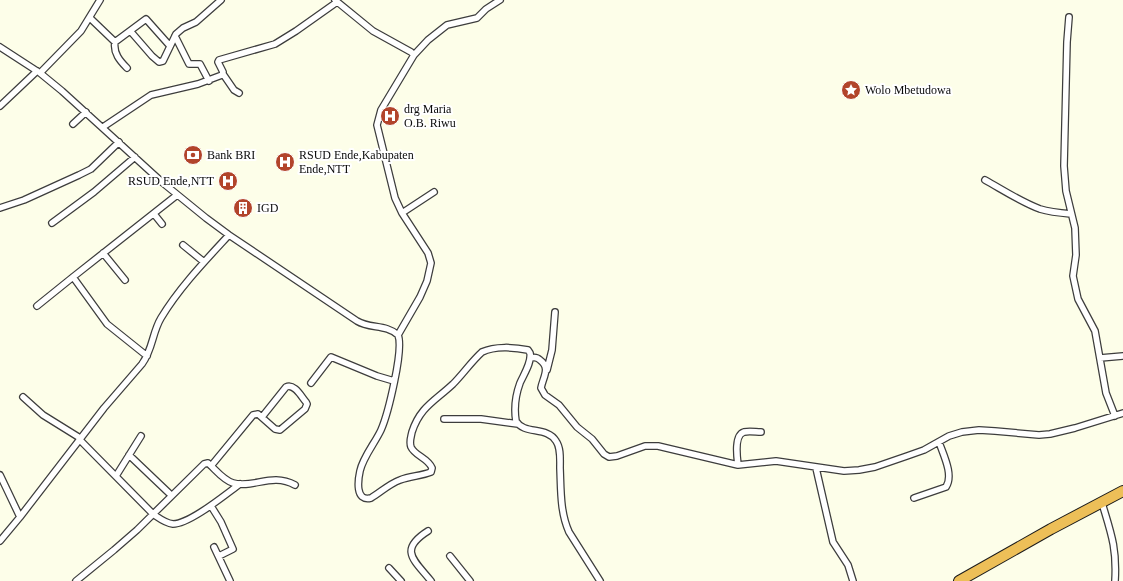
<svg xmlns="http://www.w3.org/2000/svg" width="1123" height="581" viewBox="0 0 1123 581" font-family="Georgia,serif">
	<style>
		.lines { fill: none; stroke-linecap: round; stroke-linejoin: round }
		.street-casing { stroke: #3d3d3d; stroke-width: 8 }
		.highway-casing { stroke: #1b1b1b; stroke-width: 12 }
		.street { stroke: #fff; stroke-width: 5.5 }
		.highway { stroke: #edbf58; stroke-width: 10 }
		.labels { text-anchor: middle; stroke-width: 4; stroke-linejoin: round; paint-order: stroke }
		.poi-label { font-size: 12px; fill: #0a0a0a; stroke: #fff; text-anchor: start }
	</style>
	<rect width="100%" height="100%" fill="#fdfee9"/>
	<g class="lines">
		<g class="street-casing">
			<path id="street" d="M335 0 373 31 411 52 414 55 381 110 377 125 395 198 402 213 428 253 431 263 427 281 420 297 398 335
				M1069 17 1067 42 1064 166 1066 191 1075 228 1076 255 1073 276 1078 299 1095 331 1106 393 1115 416
				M90 18 115 42 146 19 170 46
				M130 32 132 33 152 56 159 62 163 61 176 34 183 28 196 22 221 0
				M175 36 189 64H200L209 81
				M115 42C113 53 120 61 127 68
				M0 47 40 73 62 91 163 183 206 218 229 235 357 321C370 329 386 324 398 335 404 349 388 414 381 430 375 443 363 457 360 471 358 480 355 502 371 498 381 492 389 484 400 480 410 476 421 476 431 472L432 468C428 458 415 456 411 447 409 442 411 437 412 432 420 407 435 401 453 384 463 374 471 362 482 352 495 346 514 347 528 350L530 353C532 362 524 374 520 383 516 394 514 409 516 421 524 435 547 426 556 441 561 448 560 459 560 468 561 490 560 512 569 532L600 581
				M414 55 428 40 447 25 477 18 486 9 500 0
				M40 73 81 31 100 0
				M223 74 234 90 239 93
				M0 106 37 71
				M73 124 86 112
				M103 127 151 95 198 84 222 75 223 72 218 62 219 60 275 44 296 31 337 2
				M985 180C1003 190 1021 202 1040 209 1050 212 1060 213 1071 214
				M0 208 24 200 79 175 91 169 119 142
				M402 213 434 192
				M154 214 162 224
				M52 223 94 192 135 157
				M183 245 204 262
				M103 253 125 280
				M73 277 107 324 147 356
				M37 306 73 277 177 195
				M531 358C534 357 537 357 540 360 551 368 543 377 541 388L545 395 559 405 577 427 592 439 604 454 609 457 617 456 645 446H658L738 465 776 461 844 471 859 470 875 467 907 456 924 450 949 436 962 432 979 430 995 431 1039 435 1050 434 1075 428 1123 413
				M1100 358 1123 356
				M547 370 552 350 555 312
				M311 383 331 357 377 376 394 381
				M23 397 43 415 80 438
				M444 419H481L518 424
				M79 439 153 514C159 518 165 523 173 524 190 524 226 494 240 484
				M129 455 171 495
				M738 465C737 457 734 435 744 432 749 431 756 432 761 432
				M211 466 253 415 258 414 275 429 280 430 305 409 307 404 306 402C301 396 294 383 286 387L262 417
				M816 468 833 542 848 565 853 581
				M0 475 20 517 0 541
				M116 476 141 436
				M914 498 946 487C954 475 943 454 939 442
				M1102 503C1111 533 1117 548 1115 581
				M211 506 221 522 233 549 219 556
				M20 517 104 408 142 364C153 349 152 333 161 318 179 288 205 261 229 235
				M428 531C398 550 414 560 431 581
				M214 547 230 581
				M450 556 470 581
				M389 568 401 581
				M76 581 114 550 137 530 204 464 208 463C216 470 223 480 233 483 253 489 272 472 295 485"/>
		</g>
		<g class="highway-casing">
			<path id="highway" d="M959 581 1051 529 1123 491"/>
		</g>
		<use href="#street" class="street"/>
		<use href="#highway" class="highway"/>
	</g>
	<defs>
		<g id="sight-disc" transform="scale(1)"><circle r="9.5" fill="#b2442b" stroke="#fff"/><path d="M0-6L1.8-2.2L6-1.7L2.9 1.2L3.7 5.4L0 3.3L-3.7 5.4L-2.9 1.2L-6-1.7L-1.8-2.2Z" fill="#fff"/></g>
		<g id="hospital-disc" transform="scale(1)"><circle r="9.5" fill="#b2442b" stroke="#fff"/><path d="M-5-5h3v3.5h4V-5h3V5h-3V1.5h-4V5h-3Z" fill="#fff"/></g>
		<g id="bank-disc" transform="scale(1)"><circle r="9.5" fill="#b2442b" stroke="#fff"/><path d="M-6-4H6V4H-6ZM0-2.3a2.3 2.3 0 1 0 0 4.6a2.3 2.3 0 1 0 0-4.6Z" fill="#fff"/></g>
		<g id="building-disc" transform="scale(1)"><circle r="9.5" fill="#b2442b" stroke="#fff"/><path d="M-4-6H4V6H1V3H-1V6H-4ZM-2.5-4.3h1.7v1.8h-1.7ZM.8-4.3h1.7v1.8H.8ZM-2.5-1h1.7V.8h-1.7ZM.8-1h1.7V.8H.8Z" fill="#fff"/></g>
	</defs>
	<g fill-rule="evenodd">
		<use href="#sight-disc" x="851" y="90"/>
		<use href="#hospital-disc" x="390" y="116"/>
		<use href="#bank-disc" x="193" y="155"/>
		<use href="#hospital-disc" x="285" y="162"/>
		<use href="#hospital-disc" x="228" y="181"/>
		<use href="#building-disc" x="243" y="208"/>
	</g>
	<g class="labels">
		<g class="poi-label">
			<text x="865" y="94">Wolo Mbetudowa</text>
			<text x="404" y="113">drg Maria<tspan x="404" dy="14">O.B. Riwu</tspan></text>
			<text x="207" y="159">Bank BRI</text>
			<text x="299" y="159">RSUD Ende,Kabupaten<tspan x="299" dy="14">Ende,NTT</tspan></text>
			<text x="214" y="185" text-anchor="end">RSUD Ende,NTT</text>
			<text x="257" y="212">IGD</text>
		</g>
	</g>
</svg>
